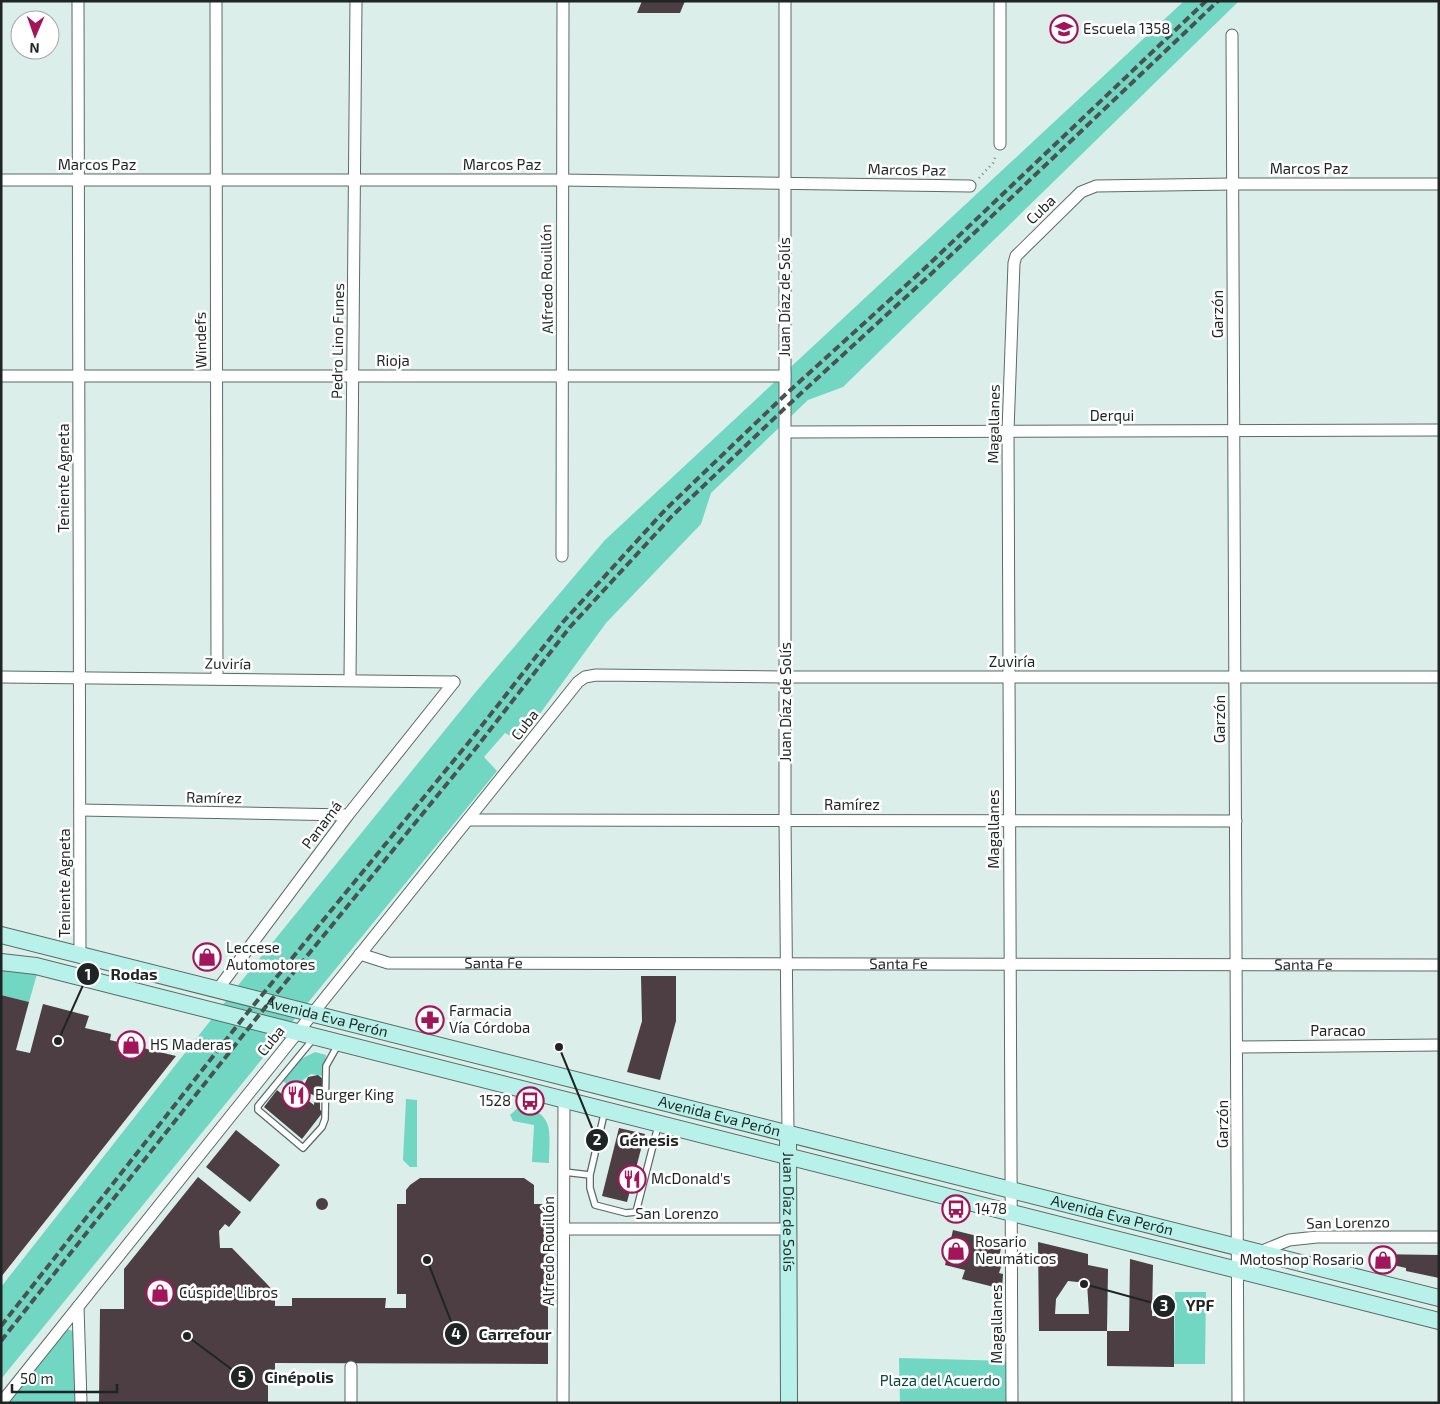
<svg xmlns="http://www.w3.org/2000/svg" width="1440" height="1404" viewBox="0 0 1440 1404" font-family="'Exo 2',sans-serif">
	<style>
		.green { fill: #71d6c2 }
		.building { fill: #4c3e42; fill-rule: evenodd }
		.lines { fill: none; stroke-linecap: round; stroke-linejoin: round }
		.lane-casing { stroke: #5b6b67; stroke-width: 8 }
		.street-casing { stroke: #5b6b67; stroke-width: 13 }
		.secondary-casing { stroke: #5b6b67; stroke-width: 18 }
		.path { stroke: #7b8885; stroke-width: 2.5; stroke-dasharray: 1 4; stroke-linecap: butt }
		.lane { stroke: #fff; stroke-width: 5.5 }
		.street { stroke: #fff; stroke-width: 11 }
		.secondary { stroke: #b8f1e9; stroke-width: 16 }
		.rail { stroke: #4a5351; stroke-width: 4; stroke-dasharray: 8 4; stroke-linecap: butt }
		.labels { text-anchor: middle; stroke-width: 5; stroke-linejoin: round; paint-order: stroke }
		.poi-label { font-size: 15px; fill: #1f2524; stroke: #fff; text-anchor: start }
		.street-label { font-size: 15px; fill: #1f2524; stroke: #fff }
		.park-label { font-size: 15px; fill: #07473e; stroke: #fff }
		.leader { fill: none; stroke: #1f2524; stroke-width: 2 }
		.callout-dot { fill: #1f2524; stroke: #fff; stroke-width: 2 }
		.mark-label { font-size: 15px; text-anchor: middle; font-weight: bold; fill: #fff }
		.callout-label { font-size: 16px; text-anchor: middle; font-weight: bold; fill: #1f2524; stroke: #fff; stroke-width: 5; stroke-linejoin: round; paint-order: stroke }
	</style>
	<rect width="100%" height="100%" fill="#dbeee9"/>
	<path class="green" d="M1184 1H1239L843 387 808 400 711 493 701 524 606 623 520 741 505 733 484 757 497 771 1 1379V1287L251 969 475 693 605 540Z
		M1 970 37 974 29 1002 1 995Z
		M315 1052 326 1055 323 1076 311 1074 303 1080V1090L307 1095 304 1098 283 1081 301 1059Z
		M406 1099 417 1100V1167H410L403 1160Z
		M521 1105C556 1115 549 1132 549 1163L532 1162 534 1125 513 1121 510 1115Z
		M1175 1292H1206L1205 1364H1174Z
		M67 1329 76 1332 77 1403H7Z
		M899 1358 1008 1361 1007 1403H900Z"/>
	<path class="building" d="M642 1H685L680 13H637Z
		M641 976H676V1021L660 1080 627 1072 642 1021Z
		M1 995 29 1002 16 1050 30 1053 43 1004 89 1016 85 1028 111 1034 110 1040 176 1056 1 1277Z
		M318 1075 323 1079V1093L320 1095V1110L323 1112 302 1139 264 1107 277 1090 283 1095 286 1091 302 1104 306 1099 314 1105 315 1096 307 1092 305 1083 308 1077Z
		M619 1128 645 1134 627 1202 602 1196Z
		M236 1130 280 1165 250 1202 206 1167Z
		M198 1177 241 1212 229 1227 225 1224 219 1231 220 1248H232L266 1283 275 1293V1306H292V1298H386L385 1308H406V1294H397V1204H406V1190L410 1185 420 1178H524L534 1185V1204H548V1364L275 1363V1385H268V1403H99L100 1309H124V1269Z
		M316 1204a6 6 0 1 1 12 0a6 6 0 1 1-12 0Z
		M953 1230 997 1241 1001 1247 999 1260 1003 1261 999 1273 1003 1274 1002 1289 962 1279 965 1270 945 1265Z
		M1038 1242 1088 1254V1265L1108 1269 1107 1331H1039ZM1068 1281 1087 1283 1089 1314H1055L1056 1299Z
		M1372 1254 1439 1255V1278L1406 1271V1268L1372 1260Z
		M1130 1259 1153 1265 1152 1316H1174V1367L1107 1366V1331H1129Z"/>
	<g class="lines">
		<g class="lane-casing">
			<path id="lane" d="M314 1038 258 1106V1110L303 1148 322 1127 325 1119 326 1066 339 1043
				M605 1110 590 1175V1188L595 1205 626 1213 636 1212 658 1126
				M564 1172 590 1175"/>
		</g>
		<g class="street-casing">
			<g id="street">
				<path d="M78 1 80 955"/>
				<path d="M216 1 217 679"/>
				<path d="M785 1V820L788 1133"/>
				<path d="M1000 1V144"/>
				<path d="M1232 35 1238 1403"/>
				<path d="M1 180H561L970 186"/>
				<path d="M1 376H785"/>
				<path d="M786 432 1439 430"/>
				<path d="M562 556 563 1"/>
				<path d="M1 677 454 682"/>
				<path d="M350 680 356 1"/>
				<path d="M80 810 348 815"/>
				<path d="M468 820 1236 821"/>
				<path id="s1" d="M360 954 388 963 1439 965"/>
				<path d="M218 989 348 815 454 682"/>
				<path d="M1237 1047 1439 1045"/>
				<path d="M564 1229H790"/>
				<path d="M1260 1252 1289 1240 1317 1237H1439"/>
				<path d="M78 1307 81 1403"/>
				<path d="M1 1403 578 682 585 677 596 675 786 677H1439"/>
				<path d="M351 1403V1367"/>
				<path d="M563 1403 564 1099"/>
				<path d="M1012 1403 1008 431 1014 263 1016 256 1081 192 1096 186 1232 184H1439"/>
			</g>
		</g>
		<g class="secondary-casing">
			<g id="secondary">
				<path id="s2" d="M1 935 1439 1298"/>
				<path d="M1 962 36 966C504 1081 970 1206 1439 1321"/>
				<path id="s3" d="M788 1133 789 1403"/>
			</g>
		</g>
		<path class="path" d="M979 178 993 163 996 155"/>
		<use href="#lane" class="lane"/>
		<use href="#street" class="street"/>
		<use href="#secondary" class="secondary"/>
		<path class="rail" d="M1 1326 244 1017 469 742 563 622 666 509 786 394 925 268 1206 1
			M1 1341 255 1020 476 748 570 627 672 516 785 408 931 274 1218 1"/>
	</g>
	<defs>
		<g id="school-ring" transform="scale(1.4375)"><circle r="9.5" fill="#fff" stroke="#a3155b" stroke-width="1.5"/><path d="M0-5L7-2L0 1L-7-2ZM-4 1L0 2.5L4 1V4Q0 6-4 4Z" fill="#a3155b"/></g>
		<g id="shop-ring" transform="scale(1.4375)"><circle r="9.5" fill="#fff" stroke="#a3155b" stroke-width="1.5"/><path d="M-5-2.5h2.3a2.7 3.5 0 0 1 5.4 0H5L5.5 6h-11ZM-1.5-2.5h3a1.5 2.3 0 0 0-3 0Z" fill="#a3155b"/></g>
		<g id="pharmacy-ring" transform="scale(1.4375)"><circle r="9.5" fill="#fff" stroke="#a3155b" stroke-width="1.5"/><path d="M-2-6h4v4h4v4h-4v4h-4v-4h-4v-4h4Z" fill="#a3155b"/></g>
		<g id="restaurant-ring" transform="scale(1.4375)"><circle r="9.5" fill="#fff" stroke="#a3155b" stroke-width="1.5"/><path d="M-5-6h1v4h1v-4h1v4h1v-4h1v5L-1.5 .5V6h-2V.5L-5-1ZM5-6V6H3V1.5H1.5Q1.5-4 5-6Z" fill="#a3155b"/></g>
		<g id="bus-ring" transform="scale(1.4375)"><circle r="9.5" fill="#fff" stroke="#a3155b" stroke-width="1.5"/><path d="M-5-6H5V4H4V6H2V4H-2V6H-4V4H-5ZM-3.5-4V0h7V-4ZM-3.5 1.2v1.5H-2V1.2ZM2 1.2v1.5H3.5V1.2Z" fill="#a3155b"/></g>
	</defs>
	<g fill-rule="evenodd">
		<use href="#school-ring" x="1064" y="29"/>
		<use href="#shop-ring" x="207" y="957"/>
		<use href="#pharmacy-ring" x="430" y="1020"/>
		<use href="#shop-ring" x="131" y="1045"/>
		<use href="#restaurant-ring" x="296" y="1095"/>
		<use href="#bus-ring" x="530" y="1101"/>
		<use href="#restaurant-ring" x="632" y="1179"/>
		<use href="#bus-ring" x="956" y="1209"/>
		<use href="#shop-ring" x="956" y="1251"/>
		<use href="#shop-ring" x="1383" y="1260"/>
		<use href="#shop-ring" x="160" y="1293"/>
	</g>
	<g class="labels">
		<g class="poi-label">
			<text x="1083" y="34">Escuela 1358</text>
			<text x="226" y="953">Leccese<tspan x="226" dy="17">Automotores</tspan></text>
			<text x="449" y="1016">Farmacia<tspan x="449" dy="17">Vía Córdoba</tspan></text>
			<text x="150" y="1050">HS Maderas</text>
			<text x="315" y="1100">Burger King</text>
			<text x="511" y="1106" text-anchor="end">1528</text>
			<text x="651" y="1184">McDonald's</text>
			<text x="975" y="1214">1478</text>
			<text x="975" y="1247">Rosario<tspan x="975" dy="17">Neumáticos</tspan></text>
			<text x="1364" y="1265" text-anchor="end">Motoshop Rosario</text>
			<text x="179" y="1298">Cúspide Libros</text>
		</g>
		<g class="street-label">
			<text x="97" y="170">Marcos Paz</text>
			<text x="502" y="170">Marcos Paz</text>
			<text x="1309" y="174">Marcos Paz</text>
			<text transform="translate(907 170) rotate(1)" y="5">Marcos Paz</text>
			<text transform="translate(1041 210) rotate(-44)" y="5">Cuba</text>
			<text transform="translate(547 279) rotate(-91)" y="5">Alfredo Rouillón</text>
			<text transform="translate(785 297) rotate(-90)" y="5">Juan Díaz de Solís</text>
			<text transform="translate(1218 314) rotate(-90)" y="5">Garzón</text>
			<text transform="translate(201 340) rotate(-91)" y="5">Windefs</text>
			<text transform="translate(338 341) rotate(-89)" y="5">Pedro Lino Funes</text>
			<text x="393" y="366">Rioja</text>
			<text x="1112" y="421">Derqui</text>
			<text transform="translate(994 424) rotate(-89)" y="5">Magallanes</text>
			<text transform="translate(64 478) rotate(-90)" y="5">Teniente Agneta</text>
			<text x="1012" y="667">Zuviría</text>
			<text transform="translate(228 664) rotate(1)" y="5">Zuviría</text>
			<text transform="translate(786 702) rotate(-90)" y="5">Juan Díaz de Solís</text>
			<text transform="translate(1220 719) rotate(-90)" y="5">Garzón</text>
			<text transform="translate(525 725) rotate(-52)" y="5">Cuba</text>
			<text transform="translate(214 798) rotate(1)" y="5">Ramírez</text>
			<text x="852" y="810">Ramírez</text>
			<text transform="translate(322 825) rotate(-53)" y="5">Panamá</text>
			<text transform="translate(994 829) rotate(-90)" y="5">Magallanes</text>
			<text transform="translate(65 883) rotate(-90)" y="5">Teniente Agneta</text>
			<text dy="5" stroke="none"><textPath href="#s1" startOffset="135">Santa Fe</textPath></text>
			<text dy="5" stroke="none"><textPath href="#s1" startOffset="540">Santa Fe</textPath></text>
			<text dy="5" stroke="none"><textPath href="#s1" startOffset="945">Santa Fe</textPath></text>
			<text dy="5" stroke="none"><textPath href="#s2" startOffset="336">Avenida Eva Perón</textPath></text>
			<text x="1338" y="1036">Paracao</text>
			<text transform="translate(271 1041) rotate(-51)" y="5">Cuba</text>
			<text dy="5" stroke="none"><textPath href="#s2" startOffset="741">Avenida Eva Perón</textPath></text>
			<text transform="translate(1223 1124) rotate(-90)" y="5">Garzón</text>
			<text dy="5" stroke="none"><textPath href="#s3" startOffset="79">Juan Díaz de Solís</textPath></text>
			<text x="677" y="1219">San Lorenzo</text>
			<text dy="5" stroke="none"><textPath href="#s2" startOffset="1146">Avenida Eva Perón</textPath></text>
			<text transform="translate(1348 1223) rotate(-1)" y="5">San Lorenzo</text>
			<text transform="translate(549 1251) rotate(-90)" y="5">Alfredo Rouillón</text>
			<text transform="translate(997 1324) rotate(-90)" y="5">Magallanes</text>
		</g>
		<g class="park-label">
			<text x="940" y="1386">Plaza del Acuerdo</text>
		</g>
	</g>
	<path class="leader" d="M58 1041L88 974M559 1047L597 1140M1084 1284L1164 1306M427 1260L456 1334M187 1336L242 1377"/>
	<g class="callout-dot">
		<circle cx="58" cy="1041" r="5"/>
		<circle cx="559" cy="1047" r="5"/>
		<circle cx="1084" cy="1284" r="5"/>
		<circle cx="427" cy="1260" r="5"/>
		<circle cx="187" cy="1336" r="5"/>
		<circle cx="88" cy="974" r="12"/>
		<circle cx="597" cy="1140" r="12"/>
		<circle cx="1164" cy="1306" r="12"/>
		<circle cx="456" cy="1334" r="12"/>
		<circle cx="242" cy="1377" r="12"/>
	</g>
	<g class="mark-label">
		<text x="88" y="980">1</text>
		<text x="597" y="1145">2</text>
		<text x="1164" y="1311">3</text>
		<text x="456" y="1339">4</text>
		<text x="242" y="1382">5</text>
	</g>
	<g class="callout-label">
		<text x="134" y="980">Rodas</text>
		<text x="649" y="1146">Génesis</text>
		<text x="1200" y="1311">YPF</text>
		<text x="515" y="1340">Carrefour</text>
		<text x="299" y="1383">Cinépolis</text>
	</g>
	<rect width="1440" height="1404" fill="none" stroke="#1f2524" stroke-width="5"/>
	<g transform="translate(35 35) rotate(182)"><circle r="24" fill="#ffffff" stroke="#a5a8a7"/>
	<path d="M0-4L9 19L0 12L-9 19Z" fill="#a3155b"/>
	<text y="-8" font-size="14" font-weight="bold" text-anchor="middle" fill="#1f2524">N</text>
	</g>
	<path d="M12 1384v8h105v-8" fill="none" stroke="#1f2524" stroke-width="2.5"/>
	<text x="20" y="1384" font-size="15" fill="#1f2524" stroke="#ffffff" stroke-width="4" paint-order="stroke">50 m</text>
</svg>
